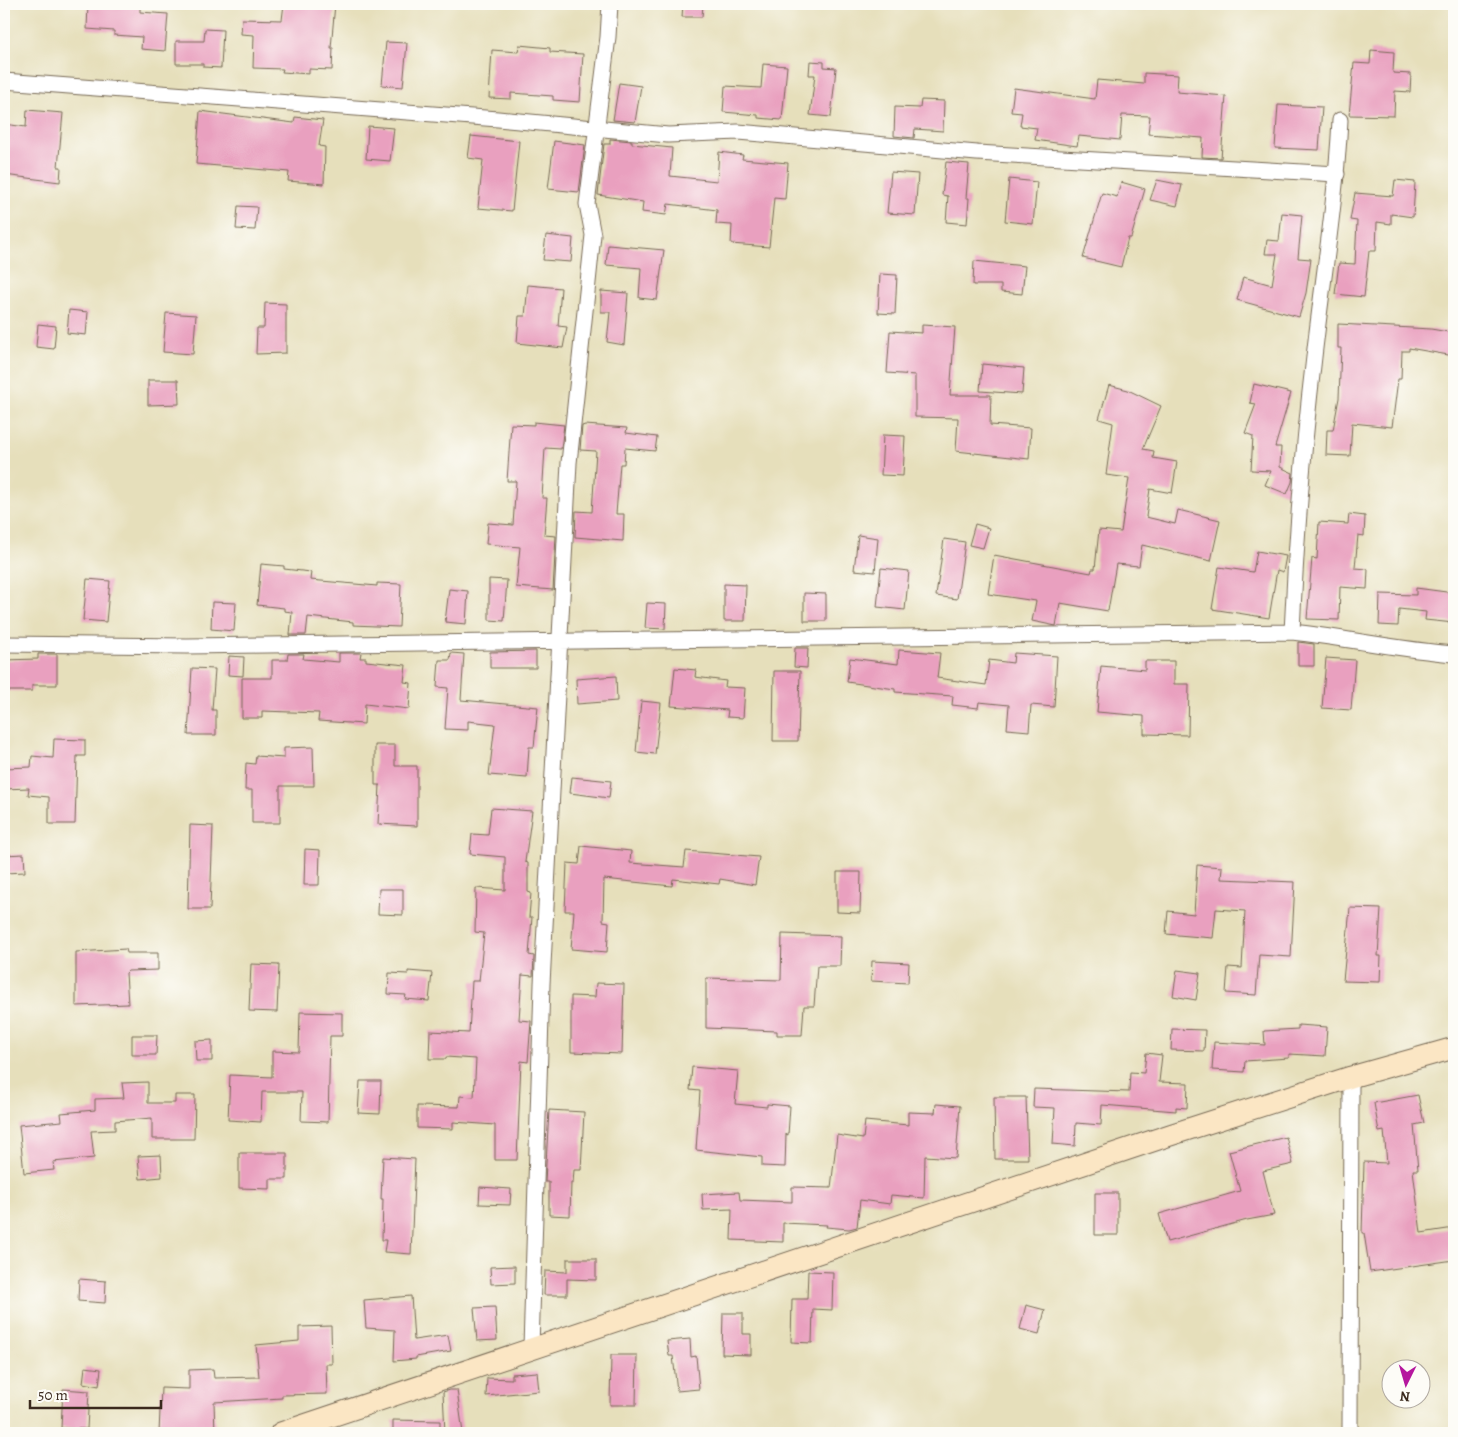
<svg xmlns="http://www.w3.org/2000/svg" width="1458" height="1437" viewBox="0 0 1458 1437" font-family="Alegreya,serif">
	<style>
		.building { fill: #e9a0bf }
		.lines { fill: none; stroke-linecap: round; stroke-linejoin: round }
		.street-casing { stroke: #776955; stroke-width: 17 }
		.secondary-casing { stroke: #776955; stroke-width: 23 }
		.street { stroke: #fff; stroke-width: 15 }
		.secondary { stroke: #fbe6c4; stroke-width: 21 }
	</style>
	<rect width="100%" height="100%" fill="#fdfcf7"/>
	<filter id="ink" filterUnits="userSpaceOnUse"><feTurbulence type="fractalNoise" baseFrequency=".02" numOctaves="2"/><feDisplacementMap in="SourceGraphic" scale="10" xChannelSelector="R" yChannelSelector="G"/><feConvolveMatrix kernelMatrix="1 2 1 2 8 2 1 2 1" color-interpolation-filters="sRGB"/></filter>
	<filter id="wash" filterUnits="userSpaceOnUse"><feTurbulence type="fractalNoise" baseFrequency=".0096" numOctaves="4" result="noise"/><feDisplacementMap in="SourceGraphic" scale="20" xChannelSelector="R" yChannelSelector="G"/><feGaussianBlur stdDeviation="1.12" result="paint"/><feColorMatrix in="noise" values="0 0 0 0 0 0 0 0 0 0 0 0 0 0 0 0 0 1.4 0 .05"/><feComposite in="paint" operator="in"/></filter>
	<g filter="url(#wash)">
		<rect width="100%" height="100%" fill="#e6dfbb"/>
		<g id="blocks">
			<path class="building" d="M88 4H140V12L168 14 165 51 141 49 142 37 114 35V31L87 29Z
				M284 4H335L331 48H333L332 70 309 69V74L282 72 283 69 253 68 254 35 241 34 242 19 282 20Z
				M683 4H703L702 17H682Z
				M205 29 223 30 221 68 203 67V64H176V41H204Z
				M386 42 407 43 403 87 382 85Z
				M519 45 550 48V52L583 54 580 102 553 100V96L511 93V99L489 98 492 50 518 52Z
				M1371 50 1394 52 1393 73 1411 74 1410 92 1395 91 1394 116 1349 115 1354 63 1370 64Z
				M810 61 824 62V67L836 68 831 117 810 115 815 75H809Z
				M763 64 787 66 782 120 758 118V115L723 112 725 86 761 88Z
				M1144 73 1178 75 1177 92 1226 96 1221 158 1202 157 1203 138 1148 134 1150 116 1122 115 1120 140 1079 136 1077 146 1035 140 1037 128 1020 126 1022 113 1011 112 1014 88 1095 99 1097 80 1144 84Z
				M619 83 641 86 635 122 613 120Z
				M921 100 944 101 943 131 915 129 914 138 894 136 895 107 920 108Z
				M1278 105 1322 107 1319 150 1275 148Z
				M27 110 63 113 58 167H61L60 182 4 175V124L26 127Z
				M200 111 294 123 295 117 323 120 319 146 325 147 324 184 288 181 289 172 196 164Z
				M368 126 394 128 390 161 366 159Z
				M471 136 519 141 512 211 478 208 483 160 468 158Z
				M610 139 632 141V144L672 148 670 176 717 181 719 152 743 155 742 159 788 163 785 199 774 198 769 247 731 244 732 225 716 224 717 210 668 204 666 215 642 212 643 202 598 195 604 144H610Z
				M554 141 585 145 579 192 548 189Z
				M946 162 969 164 966 198H969L967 224 946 222 948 196 942 195Z
				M891 172 918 174 915 215 887 213Z
				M1009 179 1037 182 1033 224 1005 221Z
				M1157 180 1182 185 1177 206 1150 200Z
				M1395 180 1415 182 1413 217 1391 214V224L1377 222 1376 251H1369L1364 297 1335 294 1339 263 1355 264 1357 221 1350 220 1355 193 1393 196Z
				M1121 182 1145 189 1131 238H1128L1121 267 1083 258 1102 193 1117 197Z
				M238 206 257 207 255 230 236 229Z
				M1282 213 1302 215 1298 258 1311 259 1306 293 1299 317 1237 300 1243 277 1272 285 1277 254H1265L1267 240 1279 241Z
				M546 235 573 238 571 262 543 260Z
				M608 245 664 250 657 300 639 298 641 268 606 265Z
				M974 261 1025 266 1022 294 1001 292V285H973Z
				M880 274 897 275 895 314 878 313Z
				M528 285 561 288 558 326 567 327 563 348 517 343 519 316H525Z
				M601 291 628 293 624 345 607 342 610 312H601Z
				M265 303 286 304V353L256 354 257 328H264Z
				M69 310 88 312 86 335 67 333Z
				M166 313 196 315 193 354 163 352Z
				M38 324 56 326 54 349 36 347Z
				M1338 324 1431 329 1454 333V356L1409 348V351H1402L1401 379H1398L1392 427 1352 423 1350 456 1326 455 1327 430H1333L1339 398 1341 348H1338Z
				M922 325 955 327 950 395H991L990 425 1031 428 1029 459 956 451 958 418 915 417V375L887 373 890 331 922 333Z
				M982 364 1024 368 1022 394 980 391Z
				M148 380H178L179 404 148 405Z
				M1254 384 1291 393 1275 447H1281L1280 467 1293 473 1292 482 1287 494 1265 485 1271 471 1251 470 1253 436 1245 433 1256 404 1250 403Z
				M1109 385 1128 390 1161 406 1143 449 1154 451 1153 458 1177 462 1172 493 1150 489 1146 517 1175 524 1178 510 1220 520 1211 561 1142 545 1139 566 1116 564 1108 611 1060 603 1056 626 1032 621 1036 601 988 594 994 555 1091 573 1092 569H1095L1099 530 1121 532 1129 478 1106 475 1113 423 1099 419Z
				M534 422 564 425 561 449 545 448 542 498H547L544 535 556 536 553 590 516 587 520 547 486 544 488 523 513 525 516 481H507L511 424 534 425Z
				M585 425 627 428 626 433 657 437 655 451 625 448 624 464H620L616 514H624L623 541 575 537 576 511 592 512 596 451 580 450 582 426Z
				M883 435 905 436 903 476 881 475Z
				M1349 514 1365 516 1364 536 1358 535 1355 568 1368 569 1367 589 1340 587 1339 620 1307 619 1312 558 1317 559 1319 522 1348 524Z
				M975 524 989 528 983 548 969 545Z
				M858 535 878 538 875 572 854 570Z
				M944 539 965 542 957 599 936 596Z
				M1257 551 1286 556 1283 572 1277 570 1269 618 1212 609 1219 567 1253 572Z
				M261 564 284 566V569L311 572 310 580 377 586V583L401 584 399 627 353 625V622L308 617 306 635H290L292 612 284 611V608L257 605Z
				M881 568 909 571 905 610 877 607Z
				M87 579 110 581 106 622 83 620Z
				M489 579 507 580 504 621 489 620Z
				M724 584 746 585 745 621H724Z
				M1416 588 1454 593V623L1425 620 1426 612 1399 609 1398 626 1379 625 1380 594 1416 595Z
				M449 589 468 591 466 624 445 622Z
				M804 593 826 594V621H804Z
				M212 602 236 603 234 631 211 629Z
				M647 603 666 604 665 629 645 628Z
				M1298 642 1314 644V666H1298Z
				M795 648H808L807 668 794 667Z
				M899 650 940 653 937 678 986 685 989 660 1013 663 1014 653 1057 656 1054 707 1031 705 1029 731 1007 729 1009 705 979 702 978 708 952 705 953 696 895 692V689L847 682 850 658 898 664Z
				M536 651V668H490V652Z
				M339 653H361L360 658H366V661L406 665 404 682 411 683 409 709 365 704 364 724 318 721 319 713 262 711V718H242V678H272V660H287L288 654H304L303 659 339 662Z
				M451 653 464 654 461 700 538 707 534 747H529L527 778 489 775 495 724 468 721V730L445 729 448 688 437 687 439 660H450Z
				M38 654H57V685H32V691H4V660L38 659Z
				M229 656 244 657 243 676 228 675Z
				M1326 658 1355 660 1351 710 1322 708Z
				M1145 661H1174V684H1189L1188 735 1144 734V716L1097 712 1101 666 1145 670Z
				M192 668 215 669 212 710H216V735H188Z
				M675 668 696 670 695 677 726 681 725 687 745 688 743 718 727 717 728 710 671 706Z
				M774 671H800L798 741H773Z
				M616 676 617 701 577 704 576 679Z
				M641 701 661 703 655 754 636 752Z
				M54 739 85 740V756H77L75 824H49V797L28 795 29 788 4 789V768L31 767 32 756 53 758Z
				M375 745H395V766H417V826L378 824 380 785H375Z
				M313 747 314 786H280V823H252V790H245L246 763 255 764 256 756 284 758V748Z
				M572 777 611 781 609 798 570 793Z
				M491 808 532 811 525 862 528 863V892L531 893 529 917H532L529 955 534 956 533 976 522 975 519 1020 531 1021 528 1062 521 1061 517 1160H495V1125L453 1122V1129L417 1128V1106L459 1107 460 1096 474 1097 476 1059 446 1057V1059H429L430 1031 469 1033 472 981H479L484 933 475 932 476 888 505 890V857L470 854 472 834 488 835Z
				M190 825 213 826 210 909H188Z
				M581 846 631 851 630 863 684 867 686 851 759 857 755 885 720 879 719 884 673 879 672 886 604 879 603 921 609 922 607 952 571 949 574 911H565L567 863 579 864Z
				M305 849 320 850 319 885H304Z
				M24 854 25 872 4 873V855Z
				M1197 865 1222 867 1221 879 1295 882 1291 957 1259 955 1256 995 1226 993 1228 967 1242 968 1245 911 1216 909 1213 938 1166 934 1168 911 1194 914Z
				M837 872H861L860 913 837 912Z
				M379 889H403V915L378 914Z
				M1350 908 1381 909 1378 956H1381L1380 982 1343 981Z
				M782 934 841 936 840 966H817L814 1006H804L802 1035H777V1031L706 1028V978L781 980Z
				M126 949 127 953H158V970L128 971 126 973 128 1004 76 1006V952Z
				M872 961 909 963 908 983 871 981Z
				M251 964 279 965 277 1012 249 1011Z
				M1177 970 1200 973 1196 1000 1173 996Z
				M408 971 432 973 429 1001 405 999 406 995 388 994 389 973 408 974Z
				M596 983 624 984 622 1054 571 1052V996L595 997Z
				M300 1012 342 1013V1036H330L328 1122 301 1121 302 1092H262L261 1122 228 1120 230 1075 272 1077V1051L299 1052Z
				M1298 1025 1327 1027 1325 1056 1289 1054V1058L1245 1061 1244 1072 1212 1070 1214 1042 1265 1045 1264 1031 1298 1029Z
				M1172 1029 1205 1030 1204 1051 1171 1050Z
				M132 1035H157L156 1055H132Z
				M212 1040V1061H196L195 1041Z
				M1146 1053 1162 1055 1159 1082 1188 1083 1187 1108 1176 1107V1111L1102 1105 1101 1125 1076 1123 1075 1146 1053 1144 1055 1108 1033 1107 1034 1089 1129 1092 1130 1072 1144 1073Z
				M692 1067 738 1071 735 1104 767 1107V1104L790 1106 788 1135 786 1134 785 1167 762 1166V1157L696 1150 700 1091 690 1090Z
				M360 1081H381L380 1114 358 1113Z
				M148 1082V1103H175V1095H195L194 1139H152V1118L115 1121V1130L91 1131 94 1158 53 1162 54 1170 24 1173 19 1125 62 1121 61 1113 95 1110V1099L124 1098 122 1083Z
				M1418 1095 1424 1123 1414 1125 1418 1170H1413L1421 1233 1454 1228V1260L1370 1272 1364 1233H1362L1364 1162 1387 1163 1384 1131 1379 1132 1374 1103Z
				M994 1097H1026L1028 1159H995Z
				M936 1104 960 1106 956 1158 925 1156 924 1198 891 1195 890 1204 860 1200 857 1227 849 1229 826 1227 827 1225 783 1223V1242L731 1240 732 1209 703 1210 702 1194 739 1192 740 1200 792 1202V1187L831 1188 837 1135 863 1139 865 1121 908 1125V1112L935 1113Z
				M549 1110 584 1112 581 1170H574L573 1183H571L570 1216 549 1215V1182H545Z
				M1286 1137 1293 1164 1263 1171 1274 1215 1247 1220 1167 1242 1159 1214 1240 1191 1229 1151Z
				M239 1153H287V1179H270V1189L239 1188Z
				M161 1155 162 1177 140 1179 138 1156Z
				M383 1157 415 1159 411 1254 384 1252 386 1240H382L383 1199H381Z
				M480 1187 511 1189 510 1205 479 1204Z
				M1095 1193H1118V1235H1095Z
				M567 1259H596V1280L567 1279V1295H544L545 1271 567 1272Z
				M515 1266V1283L491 1284 490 1267Z
				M808 1271 833 1272 832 1310 813 1309 812 1343 791 1342 792 1299H807Z
				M79 1279 106 1281 105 1303 78 1301Z
				M411 1296 414 1340 448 1335 451 1351 416 1357V1359L394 1361 395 1330 366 1328 364 1300Z
				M1026 1305 1045 1310 1039 1334 1020 1329Z
				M495 1307 497 1340 477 1341 474 1308Z
				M723 1313H743V1334H751V1355L722 1354Z
				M331 1326 332 1364H326L327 1394 282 1395V1398L214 1402 215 1433H159L161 1388 189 1389V1370L213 1369 214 1378 259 1377 256 1345 299 1341V1327Z
				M690 1339 691 1357 696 1356 699 1389 677 1391 673 1356H669L667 1341Z
				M611 1355H637L636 1405H610Z
				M85 1367 101 1369 99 1386 83 1383Z
				M537 1372 539 1391 486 1396 487 1378 512 1379V1374Z
				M63 1389 89 1391 87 1429 61 1428Z
				M449 1390H457L463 1433H445L443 1392Z
				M393 1420 440 1421V1433H393Z"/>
		</g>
	</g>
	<g filter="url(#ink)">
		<use href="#blocks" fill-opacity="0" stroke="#776955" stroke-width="1"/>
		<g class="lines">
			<g class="street-casing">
				<path id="street" d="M4 81 498 119 668 135 738 132 977 153 1337 174
					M1292 632C1296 541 1303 449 1314 357 1323 278 1336 200 1340 120
					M4 644 187 646 1292 632C1346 638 1400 650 1454 654
					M531 1348 542 984 569 463 593 235 587 204 608 37 610 4
					M1350 1433 1351 1077"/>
			</g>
			<g class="secondary-casing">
				<path id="secondary" d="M281 1433 1170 1135 1351 1077 1454 1048"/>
			</g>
			<use href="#street" class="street"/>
			<use href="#secondary" class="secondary"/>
		</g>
	</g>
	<rect width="1458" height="1437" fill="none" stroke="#fdfcf7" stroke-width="20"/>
	<g transform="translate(1406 1384) rotate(185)"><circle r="24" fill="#fdfcf7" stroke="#afa8a0"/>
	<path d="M0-4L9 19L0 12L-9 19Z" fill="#b5179e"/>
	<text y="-8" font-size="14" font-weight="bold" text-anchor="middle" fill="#3b2a1e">N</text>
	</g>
	<path d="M30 1400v8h131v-8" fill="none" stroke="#3b2a1e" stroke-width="2.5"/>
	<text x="38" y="1400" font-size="15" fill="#3b2a1e" stroke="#fdfcf7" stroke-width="4" paint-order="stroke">50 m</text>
</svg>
